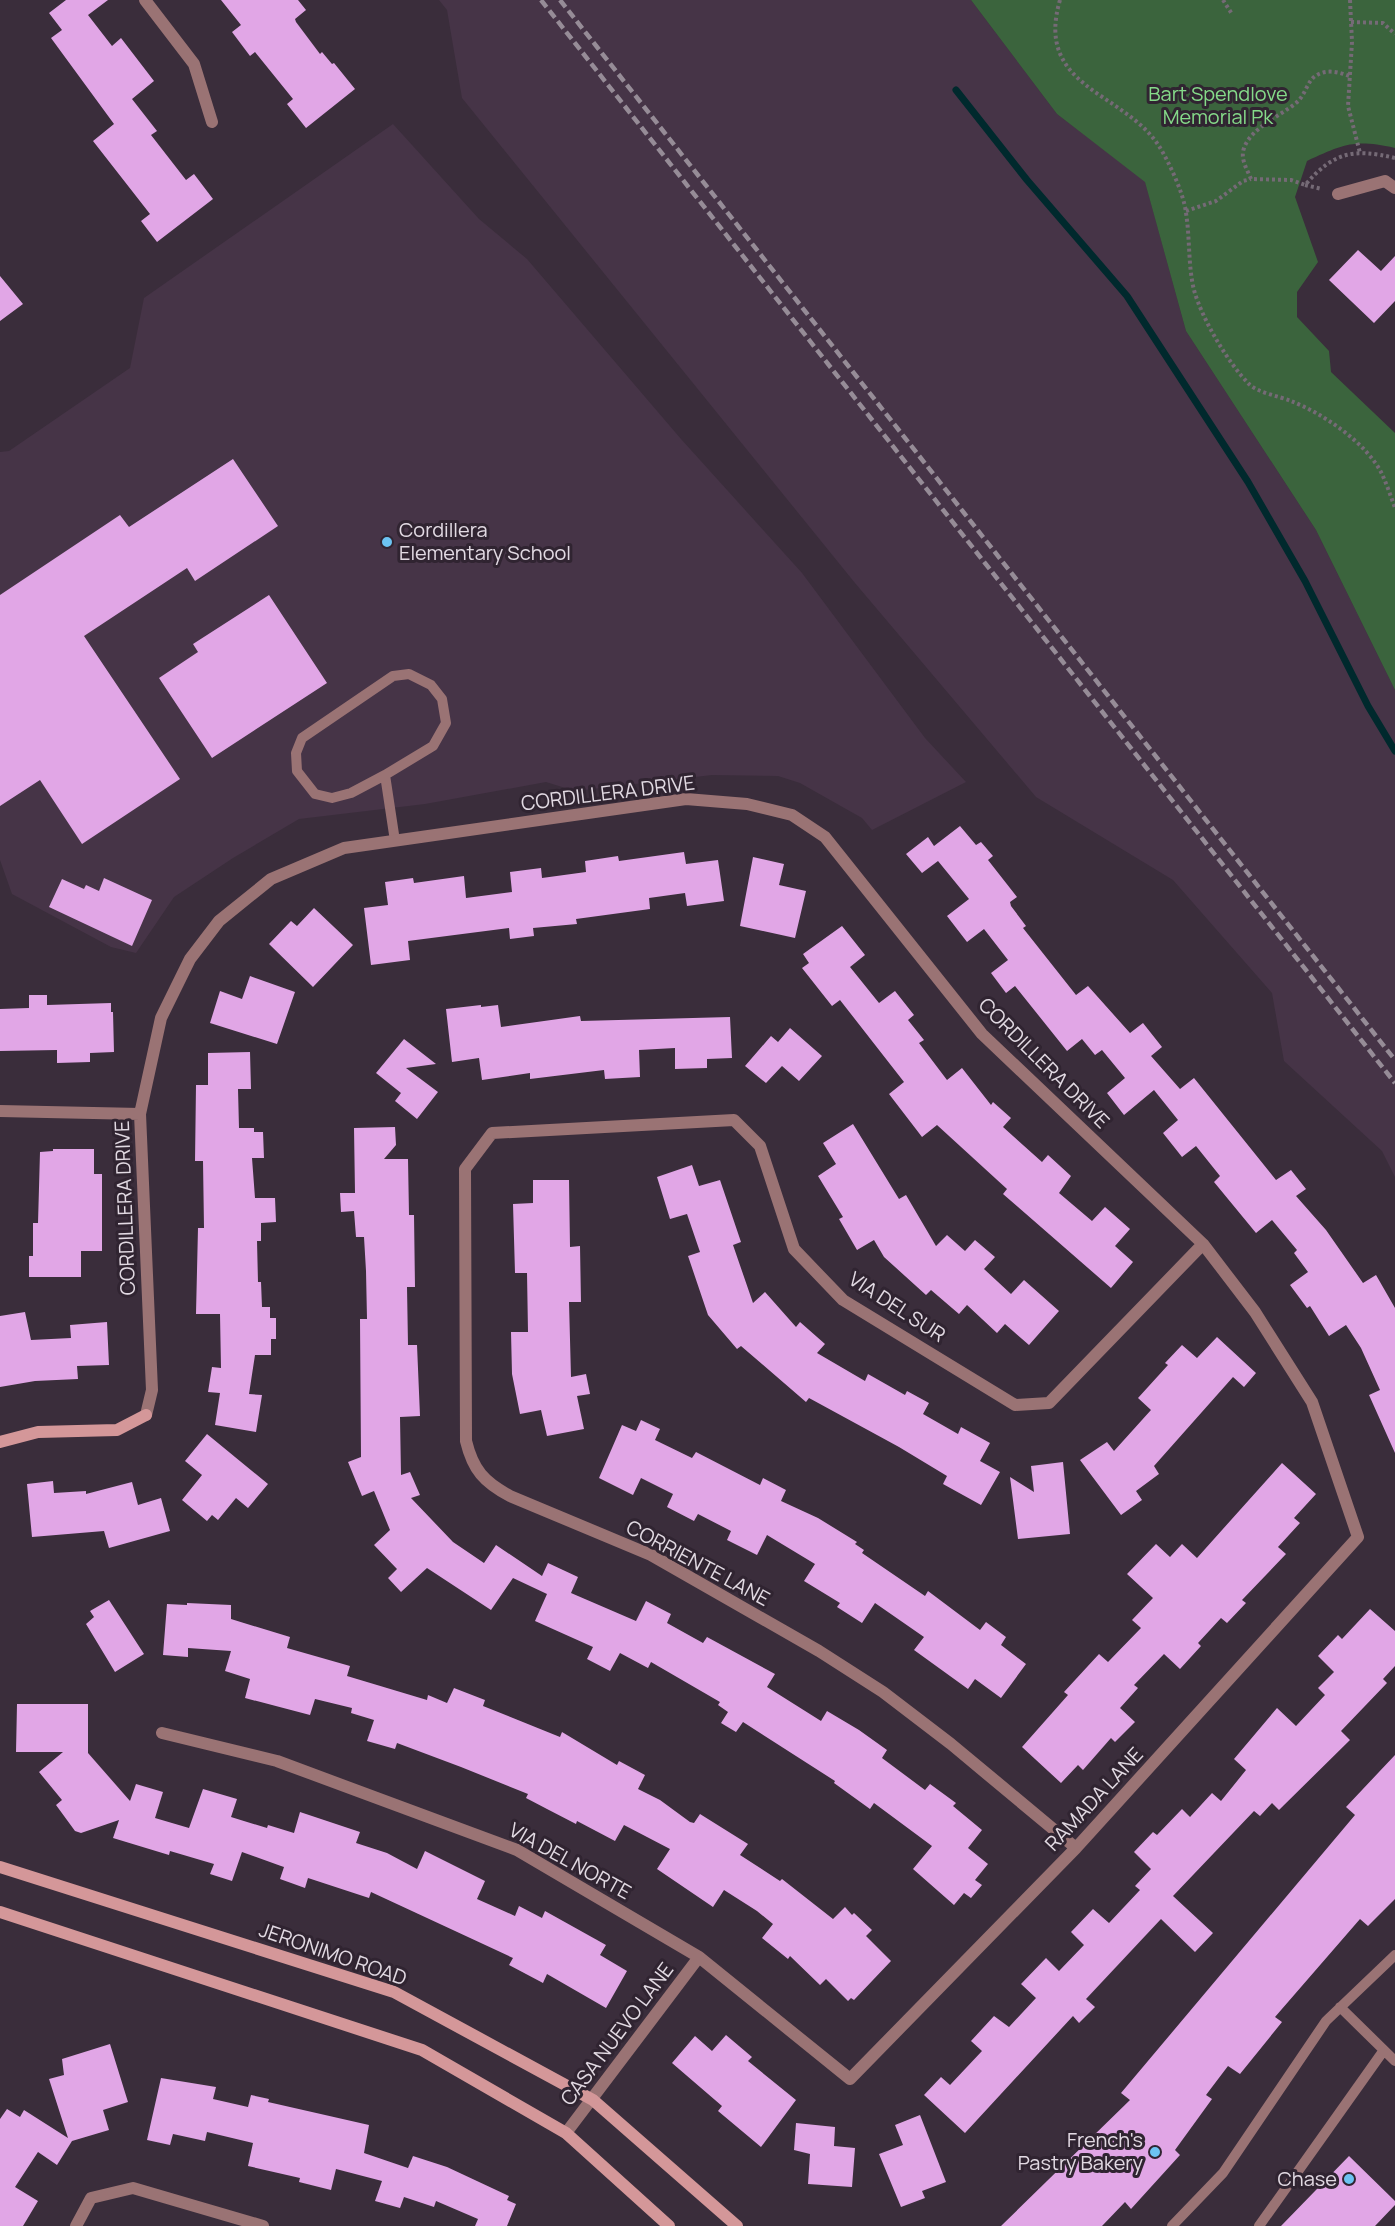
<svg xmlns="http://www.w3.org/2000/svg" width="1395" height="2226" viewBox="0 0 1395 2226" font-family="Manrope,sans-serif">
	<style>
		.built { fill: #463447 }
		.green { fill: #3b643d }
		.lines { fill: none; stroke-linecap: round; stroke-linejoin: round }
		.stream { stroke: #00292d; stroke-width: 7 }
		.building { fill: #e1a6e6 }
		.path { stroke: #756a76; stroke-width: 4; stroke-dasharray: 3 3; stroke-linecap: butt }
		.lane { stroke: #9a7374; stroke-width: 10 }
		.street { stroke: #9a7374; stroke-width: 12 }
		.secondary { stroke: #d49799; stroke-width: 12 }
		.rail { stroke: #968c97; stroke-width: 4.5; stroke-dasharray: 9 4.5; stroke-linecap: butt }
		.poi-dot { fill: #6cc3f2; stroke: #302431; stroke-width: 2 }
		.labels { text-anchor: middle; stroke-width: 6; stroke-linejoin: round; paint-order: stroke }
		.park-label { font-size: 20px; fill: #85da89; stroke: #302431 }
		.poi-label { font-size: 20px; fill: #e2dae3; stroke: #302431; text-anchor: end }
		.street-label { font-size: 20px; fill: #e2dae3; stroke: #302431 }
	</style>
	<rect width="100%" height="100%" fill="#3a2d3b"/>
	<path class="built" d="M439 0H971L1057 114 1145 181 1186 331 1316 530 1395 690V1177L1382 1151 1284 1061 1272 993 1173 880 1036 797 855 583 462 98 447 10Z
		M393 124 479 219 527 259 681 439 802 573 925 738 966 782 872 830 862 818 800 783 778 776 712 775 575 791 546 782 425 804 299 819 233 858 174 897 136 953 111 947 12 894 0 860V452L9 451 130 368 144 298Z"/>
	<path class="green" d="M971 0H1395V148C1354 139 1344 144 1307 161L1295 197 1318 262 1297 292V317L1329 351 1331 372 1395 433V690L1316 530 1186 331 1145 182 1057 114Z"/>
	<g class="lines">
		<path class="stream" d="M956 90 1027 180 1127 296 1248 482 1305 581 1368 706 1395 751"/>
	</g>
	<path class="building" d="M66 0H108L88 15 112 46 121 38 154 81 132 99 157 131 151 135 186 180 194 174 213 199 157 242 141 221 150 214 93 141 114 124 51 38 62 30 49 13Z
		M221 0H298L306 10 295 19 296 22 320 54 322 52 332 64 334 63 355 89 306 128 287 104 293 99 255 52 250 56 232 32 241 25Z
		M1358 250 1381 271 1395 256V301L1374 323 1329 280Z
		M0 276 23 304 0 321Z
		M233 459 278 526 195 581 187 568 84 636 180 779 82 844 40 780 0 806V595L120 515 129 527Z
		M269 595 327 683 212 758 159 678 198 652 193 644Z
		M960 826 976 845 981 842 993 856 988 860 1017 897 1010 902 1011 906 1026 926 1023 928 1076 995 1088 986 1130 1033 1143 1023 1162 1047 1151 1056 1180 1089 1194 1078 1276 1180 1291 1170 1306 1189 1296 1196 1326 1230 1363 1283 1376 1275 1395 1308V1453L1369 1395 1380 1390 1361 1348 1346 1325 1329 1336 1310 1306 1307 1308 1290 1285 1308 1272 1294 1253 1297 1250 1272 1220 1256 1233 1214 1182 1220 1176 1196 1146 1182 1157 1163 1133 1178 1120 1154 1090 1124 1115 1107 1093 1125 1078 1102 1050 1095 1055 1082 1039 1067 1051 1015 986 1006 993 991 973 1008 960 984 929 967 942 947 916 969 899 938 861 922 873 906 854 928 837 934 846Z
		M684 852 686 864 718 860 724 901 687 906 685 893 649 898 650 909 576 919 577 924 533 928 534 936 510 939 509 928 408 941 410 960 371 965 364 908 388 905 385 882 413 878 414 883 464 876 466 898 512 892 510 872 541 868 542 878 586 872 585 861 618 856 619 861Z
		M753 857 784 864 779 885 806 891 795 938 740 926Z
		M104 878 152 900 132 946 49 907 62 879 84 889 86 885 99 891Z
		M314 908 353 945 313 987 269 944 291 921 297 926Z
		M842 926 865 955 850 967 879 1003 895 991 914 1015 908 1020 924 1040 919 1043 947 1080 962 1068 991 1105 993 1102 1011 1118 1003 1127 1042 1162 1048 1155 1071 1176 1059 1193 1092 1221 1105 1207 1130 1229 1115 1246 1133 1262 1111 1288 1003 1194 1007 1189 937 1125 922 1137 889 1094 904 1082 840 1000 832 1006 802 968 809 963 803 954Z
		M250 976 295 992 277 1044 210 1023 220 991 242 999Z
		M29 995H47V1005L111 1003V1012H113L114 1052 90 1053V1062L57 1063V1050L0 1051V1009L29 1008Z
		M481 1005V1007L498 1005 501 1027 580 1016 581 1021 730 1017 732 1058 707 1059V1068L675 1069V1048L639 1050 640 1077 605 1079 604 1070 530 1079V1073L482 1080 479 1058 452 1062 446 1009Z
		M790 1028 822 1056 799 1081 782 1066 766 1083 745 1066 771 1036 778 1042Z
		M404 1039 436 1064 406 1068 438 1092 417 1119 395 1101 401 1093 376 1073Z
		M250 1052 251 1089H238L239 1128H254V1132H263L264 1158H252L255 1198H275L276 1222 261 1223V1241H257L258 1282H261L262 1307H270V1318H276V1339H271V1355H255L249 1394 262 1395 256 1432 215 1425 220 1393 208 1392 212 1367 221 1368 220 1314H196L198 1228H204L203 1161H195L196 1085H208V1053Z
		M853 1124 899 1199 906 1195 936 1246 947 1235 965 1251 975 1240 995 1257 984 1269 1011 1294 1024 1280 1059 1311 1029 1345 1005 1324 997 1333 967 1305 959 1314 931 1290 926 1295 884 1257 874 1240 857 1250 839 1219 843 1217 818 1176 836 1164 823 1143Z
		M395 1127 396 1145 384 1159H408L409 1215H414L415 1287H407L408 1345H417L420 1416 400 1417 401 1475 410 1472 420 1495 411 1498 453 1542 484 1563 496 1545 542 1576 548 1563 578 1577 571 1593 636 1621 646 1601 671 1614 667 1623 703 1643 707 1637 775 1674 767 1687 821 1721 827 1711 859 1730 887 1750 882 1758 925 1790 930 1784 956 1803 953 1806 982 1830 968 1848 988 1864 975 1880 982 1885 971 1898 964 1893 954 1905 913 1869 932 1846 874 1803 870 1809 834 1783 835 1781 743 1722 736 1732 721 1723 728 1712 718 1705 720 1702 651 1662 648 1668 620 1653 610 1671 587 1659 593 1647 535 1621 547 1594 513 1578 491 1610 427 1568 401 1592 388 1578 397 1569 374 1545 390 1530 374 1491 362 1496 348 1462 361 1457 360 1319H367L366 1271 364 1237H356L354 1211 341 1212 340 1193H355L354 1128Z
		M53 1149H94V1174H102V1251H81V1277H29V1256H33V1223H38L40 1152 53 1151Z
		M692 1165 699 1186 720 1180 741 1242 733 1245 753 1303 765 1292 796 1327 800 1322 825 1344 817 1353 865 1381 868 1374 905 1395 907 1391 929 1403 923 1414 958 1434 961 1427 990 1443 980 1461 1000 1472 981 1505 943 1484 947 1476 899 1447 809 1398 806 1402 741 1346 737 1349 708 1315 688 1256 700 1252 687 1214 670 1219 657 1177Z
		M533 1180H569L570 1247 580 1246 581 1302H569L571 1377 586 1374 590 1394 577 1396 584 1429 547 1436 541 1410 520 1414 512 1374 511 1332H528L527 1273H515L513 1204 533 1203Z
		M25 1312 31 1340 71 1338 70 1325 107 1322 109 1365 77 1366 78 1379 35 1381 0 1387V1316Z
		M1217 1337 1256 1373 1244 1387 1233 1377 1154 1466 1159 1474 1136 1491 1142 1500 1121 1515 1080 1460 1107 1442 1114 1451 1151 1410 1138 1398 1168 1365 1165 1363 1182 1345 1197 1358Z
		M641 1420 660 1429 655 1440 692 1458 696 1452 760 1485 763 1478 786 1490 781 1501 818 1518 857 1542 855 1544 864 1550 862 1553 925 1596 928 1591 980 1630 986 1622 1006 1637 1001 1645 1026 1664 1001 1698 975 1679 968 1689 914 1650 924 1637 875 1603 862 1623 837 1607 840 1603 804 1581 815 1564 767 1535 757 1555 727 1540 731 1531 698 1514 694 1521 667 1507 673 1494 641 1478 633 1495 599 1478 622 1425 636 1431Z
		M207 1434 268 1484 248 1508 236 1498 218 1520 212 1515 207 1521 182 1500 202 1475 185 1461Z
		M1063 1462 1070 1534 1018 1539 1010 1477 1034 1492 1031 1466Z
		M1282 1463 1316 1494 1294 1518 1300 1523 1278 1547 1286 1554 1242 1600 1246 1603 1227 1623 1221 1618 1198 1643 1201 1646 1180 1669 1164 1654 1134 1685 1138 1688 1120 1708 1135 1722 1115 1742 1111 1738 1083 1770 1078 1765 1061 1783 1022 1747 1068 1695 1064 1692 1099 1654 1108 1662 1141 1628 1132 1620 1153 1598 1127 1574 1156 1544 1170 1557 1182 1544 1197 1558Z
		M53 1481 54 1493 86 1491V1494L132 1482 138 1505 161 1498 170 1531 109 1548 104 1531 32 1537 27 1484Z
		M109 1600 144 1654 115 1672 86 1624 94 1617 90 1611Z
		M187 1603 231 1605V1619L290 1637 287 1648 350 1666 347 1676 427 1700 428 1695 447 1703 454 1688 485 1700 483 1706 560 1737 562 1732 617 1765 619 1761 645 1775 638 1789 660 1800 690 1822 694 1823 700 1814 748 1844 740 1855 780 1881 782 1879 833 1919 845 1907 852 1915 854 1913 872 1930 866 1936 891 1961 854 2000 851 1998 848 2001 826 1979 820 1985 790 1956 788 1959 762 1938 773 1924 757 1911 724 1890 713 1907 657 1869 670 1849 624 1825 615 1841 577 1821 576 1824 547 1809 526 1798 528 1794 461 1767 397 1743 395 1749 367 1741 374 1720 351 1713 352 1708 315 1699 310 1715 245 1698 250 1679 225 1671 231 1651 188 1648V1657L163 1655 167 1604 187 1605Z
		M1370 1609 1395 1631V1666L1383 1679 1387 1683 1341 1731 1350 1740 1279 1810 1272 1803 1260 1816 1254 1811 1173 1896 1213 1933 1195 1952 1161 1919 1086 1999 1095 2007 1079 2023 1073 2016 965 2133 924 2095 941 2077 950 2085 982 2051 971 2041 994 2016 1009 2027 1036 1998 1021 1984 1046 1958 1059 1971 1084 1945 1071 1932 1093 1909 1109 1923 1140 1890 1135 1886 1151 1869 1134 1852 1153 1832 1157 1835 1182 1809 1190 1817 1212 1793 1221 1801 1246 1770 1234 1759 1277 1708 1296 1726 1325 1695 1318 1688 1334 1672 1318 1656 1338 1635 1342 1639Z
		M17 1704H88V1753L130 1801 136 1784 163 1792 155 1818 189 1828 203 1789 237 1799 231 1817 267 1828 268 1825 294 1833 300 1812 360 1832 356 1843 387 1853 417 1869 425 1851 485 1881 477 1899 515 1916 519 1906 542 1918 545 1911 606 1945 600 1955 627 1971 606 2008 547 1974 543 1983 509 1965 513 1958 371 1892 369 1898 308 1878 305 1888 280 1879 284 1867 281 1866 242 1852 232 1881 210 1874 214 1864 170 1851 169 1855 113 1838 119 1820 81 1833 75 1831 56 1805 62 1800 39 1772 63 1752H16Z
		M1395 1755V1899L1368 1926 1360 1919 1275 2017 1282 2022 1240 2074 1228 2066 1206 2095 1212 2099 1175 2150 1180 2155 1131 2209 1125 2202 1102 2226H1001L1130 2100 1121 2093 1355 1815 1346 1807Z
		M726 2035 752 2057 748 2061 796 2100 761 2147 718 2111 722 2106 672 2063 695 2036 712 2051Z
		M110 2044 128 2102 103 2110 109 2130 72 2141 57 2165 38 2152 15 2187 38 2201 23 2226H0V2119L7 2109 20 2117 24 2110 68 2138 49 2079 64 2075 62 2059Z
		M161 2078 216 2087 213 2099 248 2107 251 2095 269 2099 268 2102 369 2125 364 2153 408 2168 413 2156 447 2167 509 2196 507 2200 516 2204 507 2226H475L478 2219 436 2201 434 2207 404 2197 400 2208 375 2201 382 2181 336 2169 331 2190 299 2182 300 2178 248 2166 253 2143 207 2132 205 2141 173 2134 170 2145 147 2140Z
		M920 2115 946 2182 922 2191 925 2198 901 2207 879 2154 903 2145 895 2125Z
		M796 2123 835 2127 834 2146 855 2148 852 2187 808 2184 810 2154 794 2150Z
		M1349 2156 1395 2201V2205L1375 2226H1281Z"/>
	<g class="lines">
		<path class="path" d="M1060 0C1034 88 1123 91 1159 146 1169 162 1184 194 1186 213 1190 238 1188 266 1194 290 1202 319 1228 363 1249 384 1258 393 1279 396 1291 401 1322 413 1367 443 1382 474 1387 485 1391 497 1395 508
			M1223 0 1232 14
			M1350 0 1352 42 1348 106 1360 153
			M1351 22 1383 23 1395 34
			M1349 76C1339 72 1327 69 1317 75 1307 80 1306 95 1296 103 1280 116 1251 128 1244 148 1240 159 1247 169 1251 179L1291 180 1305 185C1334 152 1353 148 1395 158
			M1305 185 1322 189
			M1186 211 1216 201 1243 181 1251 179"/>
		<path class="lane" d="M409 674 431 685 442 699 446 723 433 746 385 775 351 793 332 798 315 794 297 771 296 753 302 738 393 676Z
			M385 775 395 841
			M1340 2007 1395 2061
			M1172 2226 1223 2173 1326 2021 1395 1955
			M1259 2226 1384 2050"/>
		<path class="street" d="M145 0 194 64 212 122
			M1338 194 1385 181 1395 188
			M0 1111 140 1114
			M146 1415 152 1390 140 1114 161 1018 190 959 219 921 271 879 344 848 686 799 747 804 792 815 825 837 982 1034 1203 1244 1255 1312 1312 1402 1358 1537 1076 1848 850 2079 699 1957 517 1850 277 1761 162 1733
			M1076 1848 951 1744 883 1692 819 1651 651 1555 510 1496C484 1482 473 1470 466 1441L465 1169 492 1133 734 1120 760 1146 794 1249 843 1300 1015 1405 1049 1403 1203 1244
			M566 2133 699 1957
			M76 2226 91 2198 133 2188 263 2226"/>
		<path class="secondary" d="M0 1442 38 1432 117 1430 146 1415
			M0 1867 394 1992 593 2100 737 2226
			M0 1912 422 2050 566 2133 669 2226"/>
		<path class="rail" d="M541 0 1395 1083
			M560 0 1395 1060"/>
	</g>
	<g class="poi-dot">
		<circle cx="387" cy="542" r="6"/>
		<circle cx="1155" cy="2152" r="6"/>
		<circle cx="1349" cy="2179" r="6"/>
	</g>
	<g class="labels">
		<g class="park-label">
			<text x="1218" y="101">Bart Spendlove<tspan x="1218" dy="23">Memorial Pk</tspan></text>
		</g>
		<g class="poi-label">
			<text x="399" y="537" text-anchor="start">Cordillera<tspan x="399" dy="23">Elementary School</tspan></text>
			<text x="1143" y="2147">French's<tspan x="1143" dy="23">Pastry Bakery</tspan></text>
			<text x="1337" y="2186">Chase</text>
		</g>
		<g class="street-label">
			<text transform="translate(608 793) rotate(-7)" y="7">CORDILLERA DRIVE</text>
			<text transform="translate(1044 1063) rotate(45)" y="7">CORDILLERA DRIVE</text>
			<text transform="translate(125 1208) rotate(-92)" y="7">CORDILLERA DRIVE</text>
			<text transform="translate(897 1307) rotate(33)" y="7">VIA DEL SUR</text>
			<text transform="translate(698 1563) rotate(28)" y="7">CORRIENTE LANE</text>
			<text transform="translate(1094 1799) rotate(-47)" y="7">RAMADA LANE</text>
			<text transform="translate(570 1861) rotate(29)" y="7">VIA DEL NORTE</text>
			<text transform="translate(333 1954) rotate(19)" y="7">JERONIMO ROAD</text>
			<text transform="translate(617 2034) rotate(-53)" y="7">CASA NUEVO LANE</text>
		</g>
	</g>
</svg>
